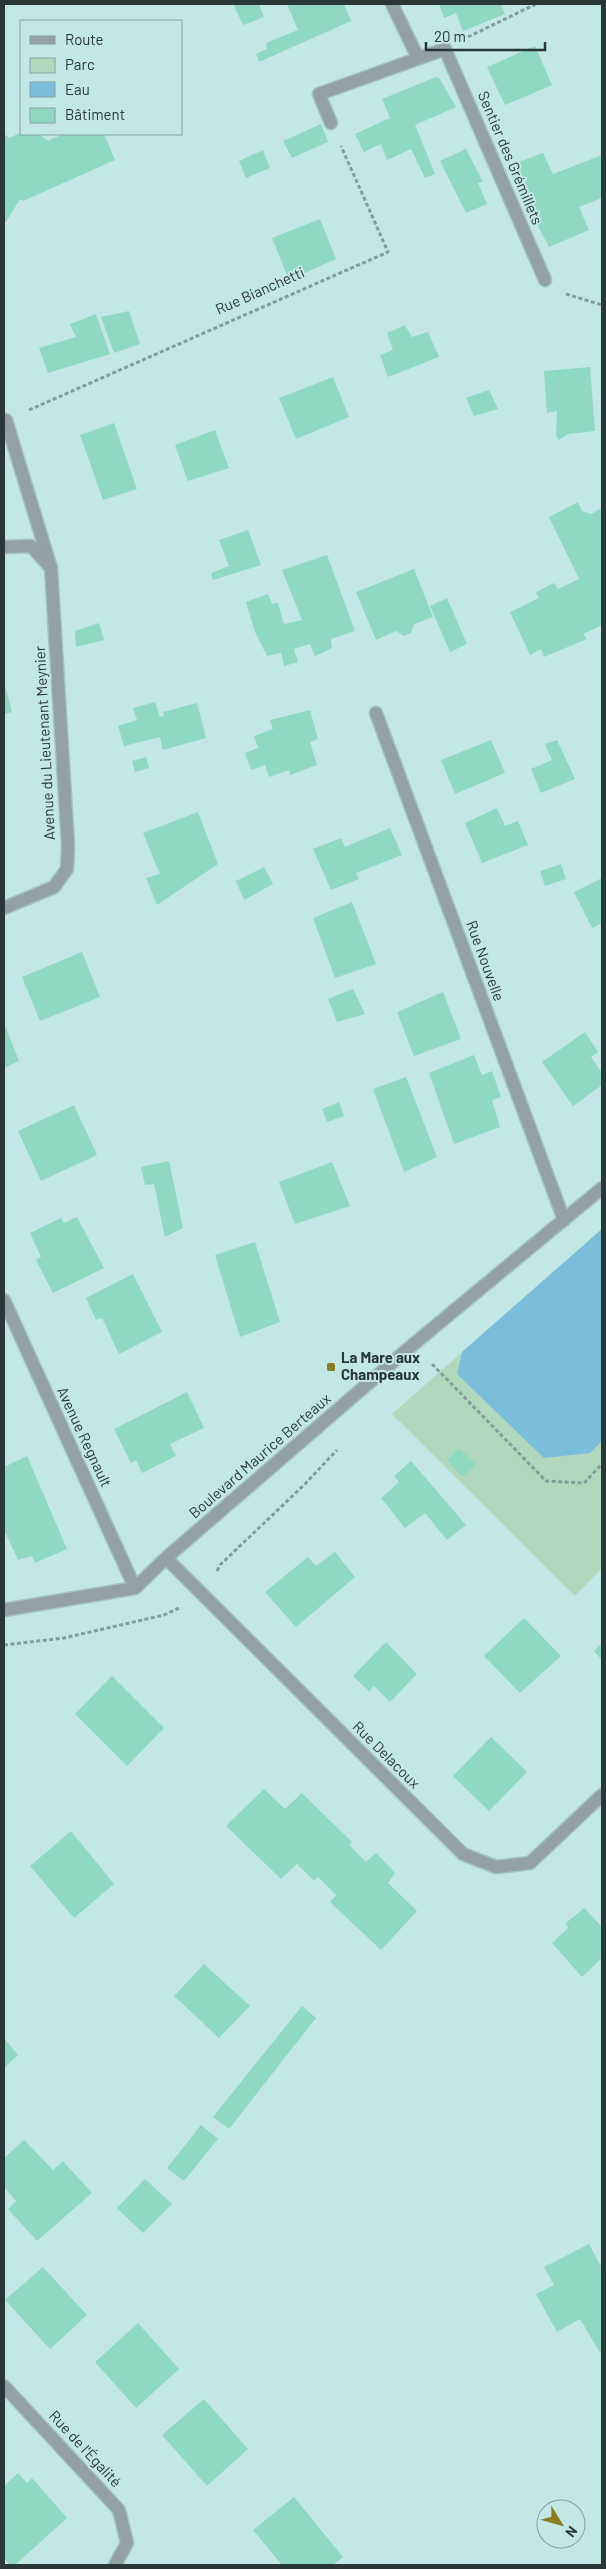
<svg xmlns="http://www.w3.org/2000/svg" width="606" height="2569" viewBox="0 0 606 2569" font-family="Barlow,sans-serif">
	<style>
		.green { fill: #b1d7bd }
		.water { fill: #7bbedc }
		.building { fill: #8fd9c3 }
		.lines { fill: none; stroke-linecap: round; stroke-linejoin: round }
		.service-casing { stroke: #a4c4c2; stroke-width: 15 }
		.minor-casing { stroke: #a4c4c2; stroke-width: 15 }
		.path { stroke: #839d9c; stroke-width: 3; stroke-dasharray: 4 2.5; stroke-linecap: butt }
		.service { stroke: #92a1a4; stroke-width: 12 }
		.minor { stroke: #92a1a4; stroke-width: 12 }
		.poi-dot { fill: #8c7d23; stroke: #c3e7e5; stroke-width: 2 }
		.labels { text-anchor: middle; stroke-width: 4; stroke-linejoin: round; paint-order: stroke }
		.street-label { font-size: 15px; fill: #293736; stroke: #c3e7e5 }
		.poi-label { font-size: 15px; font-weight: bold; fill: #293736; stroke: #c3e7e5; text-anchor: start }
	</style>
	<rect width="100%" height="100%" fill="#c3e7e5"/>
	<path class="green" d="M602 1229V1568L575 1596 392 1414Z"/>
	<path class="water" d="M602 1229V1441L590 1453 544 1458 457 1374 462 1352Z"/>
	<path class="building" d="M233 4H259L264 17 243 25Z
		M287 4H344L351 21 259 62 256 54 267 49 266 43 298 30Z
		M439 4H501L505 14 463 31 456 13 444 18Z
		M535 46 552 85 505 105 487 67Z
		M436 77 440 79 456 107 415 125 435 174 425 178 411 149 387 160 381 144 364 152 355 134 390 118 382 99Z
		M321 124 328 142 292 158 283 141Z
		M21 132V134H39L48 141 63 134H104L115 160 23 201 20 199 6 222 4 221V134L10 138Z
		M466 149 483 182 478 183 487 204 466 213 440 161Z
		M263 150 270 168 246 178 239 161Z
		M543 153 553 174 602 155V198L579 207 589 230 549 247 507 166Z
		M320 219 336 259 289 280 272 238Z
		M129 311 140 344 114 353 101 317Z
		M96 314 110 354 48 373 39 348 76 337 70 324Z
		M405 325 412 337 428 332 439 357 388 377 380 355 393 350 387 333Z
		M590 367 595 431 568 434 559 440 556 436 557 411 547 413 544 371Z
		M333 377 349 417 296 439 279 398Z
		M489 390 498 409 474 416 466 398Z
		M114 423 137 489 103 500 80 435Z
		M215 430 229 468 188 481 175 445Z
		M578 502 582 511 591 514 602 508V625L583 634 587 639 544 657 541 649 530 655 510 612 539 598 536 592 554 583 558 589 579 579 549 517Z
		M248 530 261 565 213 580 211 573 229 566 219 540Z
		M327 555 355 631 331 639 332 648 315 656 310 644 294 649 298 662 284 666 281 653 267 656 255 632 246 602 268 594 272 604 278 603 284 624 302 620 282 570Z
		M414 569 433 617 414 624 411 633 404 636 396 631 376 640 356 592Z
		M447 598 467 644 450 652 430 606Z
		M99 623 104 640 76 647 75 631Z
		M4 681 12 712 4 714Z
		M155 702 160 717 164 716 163 712 197 703 206 738 163 750 160 737 124 746 118 726 137 720 133 708Z
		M310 710 318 739 310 742 317 765 290 775 289 770 269 777 265 765 251 770 245 753 258 748 254 736 273 729 270 720Z
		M491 740 505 773 455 794 441 760Z
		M557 740 575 779 541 793 531 769 552 760 545 744Z
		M146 757 149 768 135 772 132 761Z
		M497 808 505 826 518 821 528 845 482 863 465 823Z
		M198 812 218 864 157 905 146 878 160 874 143 833Z
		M390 828 402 855 356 873 359 879 331 890 313 849 341 838 345 847Z
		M561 864 566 879 545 886 540 871Z
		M264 867 273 884 244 900 236 881Z
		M602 878V923L592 928 574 892Z
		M352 902 376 964 335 978 313 918Z
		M82 952 100 997 40 1021 22 977Z
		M353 989 365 1014 337 1022 328 999Z
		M443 992 461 1039 414 1056 397 1012Z
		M4 1023 19 1061 4 1068Z
		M585 1032 598 1052 591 1057 602 1073V1085L573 1106 542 1062Z
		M474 1055 482 1075 492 1071 501 1097 492 1100 500 1127 454 1144 429 1073Z
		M406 1077 437 1157 404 1172 373 1089Z
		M339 1102 344 1116 327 1122 322 1109Z
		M74 1105 97 1155 41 1181 18 1131Z
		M169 1161 183 1228 165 1237 154 1184 145 1185 141 1167Z
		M332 1162 350 1206 295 1224 279 1182Z
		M77 1217 104 1268 53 1293 36 1260 41 1257 30 1233 61 1218 64 1223Z
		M255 1242 280 1322 240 1337 215 1255Z
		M133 1274 162 1332 119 1354 102 1318 96 1320 86 1298Z
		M187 1392 204 1428 170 1444 176 1456 142 1473 136 1460 131 1463 114 1429Z
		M459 1448 476 1465 463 1477 447 1461Z
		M27 1456 67 1549 35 1563 32 1556 18 1560 4 1530V1467Z
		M411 1461 466 1525 447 1540 425 1513 405 1528 381 1498 399 1482 394 1476Z
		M335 1552 355 1577 296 1627 265 1592 308 1557 316 1566Z
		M524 1618 561 1656 520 1693 484 1656Z
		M386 1642 417 1674 390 1702 374 1686 369 1691 353 1676Z
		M602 1643V1660L594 1651Z
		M112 1676 164 1728 127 1766 75 1714Z
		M491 1737 527 1772 489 1811 453 1776Z
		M264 1789 285 1809 302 1793 352 1842 349 1845 366 1862 376 1853 395 1873 388 1883 417 1911 381 1950 330 1902 336 1895 318 1877 314 1881 297 1864 281 1879 226 1826Z
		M71 1831 114 1884 74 1918 30 1866Z
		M584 1908 602 1927V1958L582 1977 552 1943 568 1928 566 1923Z
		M204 1964 250 2006 219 2038 174 1996Z
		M302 2006 316 2018 229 2129 213 2117Z
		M4 2038 18 2055 4 2068Z
		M201 2125 218 2139 184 2181 167 2168Z
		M24 2140 53 2170 63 2161 92 2193 37 2241 8 2209 16 2201 4 2187V2158Z
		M145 2179 172 2204 143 2233 117 2208Z
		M589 2244 600 2265 602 2264V2352L600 2353 580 2319 557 2332 536 2294 554 2285 544 2267Z
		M43 2267 87 2315 50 2349 5 2300Z
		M138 2323 179 2369 136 2408 95 2362Z
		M204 2399 248 2449 207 2486 162 2435Z
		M18 2473 27 2483 32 2478 67 2518 15 2565H10L4 2558V2486Z
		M294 2497 343 2557 333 2565H282L253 2530Z"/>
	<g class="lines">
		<g class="service-casing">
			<path id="service" d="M331 123 319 94 445 49 545 280
				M6 420 51 568"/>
		</g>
		<g class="minor-casing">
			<path id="minor" d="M392 4 418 58
				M4 547 31 546 51 568 68 845 67 869 54 887 4 908
				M376 713 564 1220
				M4 1300 135 1588
				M166 1558 463 1854 496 1867 530 1863 602 1795
				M4 1610 135 1588 166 1558 415 1343 602 1188
				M4 2386 119 2510 127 2543 115 2565"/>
		</g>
		<path class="path" d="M468 37 536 4
			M566 294 602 305
			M29 410 388 252 341 146
			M432 1364 546 1481 584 1483 602 1464
			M217 1571 220 1565 305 1484 337 1450
			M4 1645 64 1638 164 1615 179 1608"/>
		<use href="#service" class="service"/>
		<use href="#minor" class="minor"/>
	</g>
	<rect class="poi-dot" x="326" y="1362" width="10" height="10" rx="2.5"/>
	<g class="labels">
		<g class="street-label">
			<text transform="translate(510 158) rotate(67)" y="5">Sentier des Grémillets</text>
			<text transform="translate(260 291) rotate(-24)" y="5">Rue Bianchetti</text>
			<text transform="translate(45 743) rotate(-93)" y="5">Avenue du Lieutenant Meynier</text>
			<text transform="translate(485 961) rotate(70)" y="5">Rue Nouvelle</text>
			<text transform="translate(84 1437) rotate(65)" y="5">Avenue Regnault</text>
			<text transform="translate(260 1456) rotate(-41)" y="5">Boulevard Maurice Berteaux</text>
			<text transform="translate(386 1755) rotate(45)" y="5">Rue Delacoux</text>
			<text transform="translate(85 2449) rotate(47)" y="5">Rue de l'Égalité</text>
		</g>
		<g class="poi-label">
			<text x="341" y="1363">La Mare aux<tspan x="341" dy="17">Champeaux</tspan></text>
		</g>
	</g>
	<rect width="606" height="2569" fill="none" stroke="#293736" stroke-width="10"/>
	<rect x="20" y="20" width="162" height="115" fill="#c3e7e5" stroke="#85a19f"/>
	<rect x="30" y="36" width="25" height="8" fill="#92a1a4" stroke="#85a19f"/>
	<text x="65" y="45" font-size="15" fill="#293736">Route</text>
	<rect x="30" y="58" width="25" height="15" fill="#b1d7bd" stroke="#85a19f"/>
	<text x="65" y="70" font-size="15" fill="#293736">Parc</text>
	<rect x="30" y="82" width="25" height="15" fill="#7bbedc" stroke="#85a19f"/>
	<text x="65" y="95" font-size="15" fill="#293736">Eau</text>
	<rect x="30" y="108" width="25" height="15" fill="#8fd9c3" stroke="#85a19f"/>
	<text x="65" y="120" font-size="15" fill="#293736">Bâtiment</text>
	<g transform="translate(561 2524) rotate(127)"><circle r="24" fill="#c3e7e5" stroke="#85a19f"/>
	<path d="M0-4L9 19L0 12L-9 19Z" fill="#8c7d23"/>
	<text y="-8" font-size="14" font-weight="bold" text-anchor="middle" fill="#293736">N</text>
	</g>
	<path d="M426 42v8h119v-8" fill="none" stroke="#293736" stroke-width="2.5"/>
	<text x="434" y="42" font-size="15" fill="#293736" stroke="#c3e7e5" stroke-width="4" paint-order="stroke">20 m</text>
</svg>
